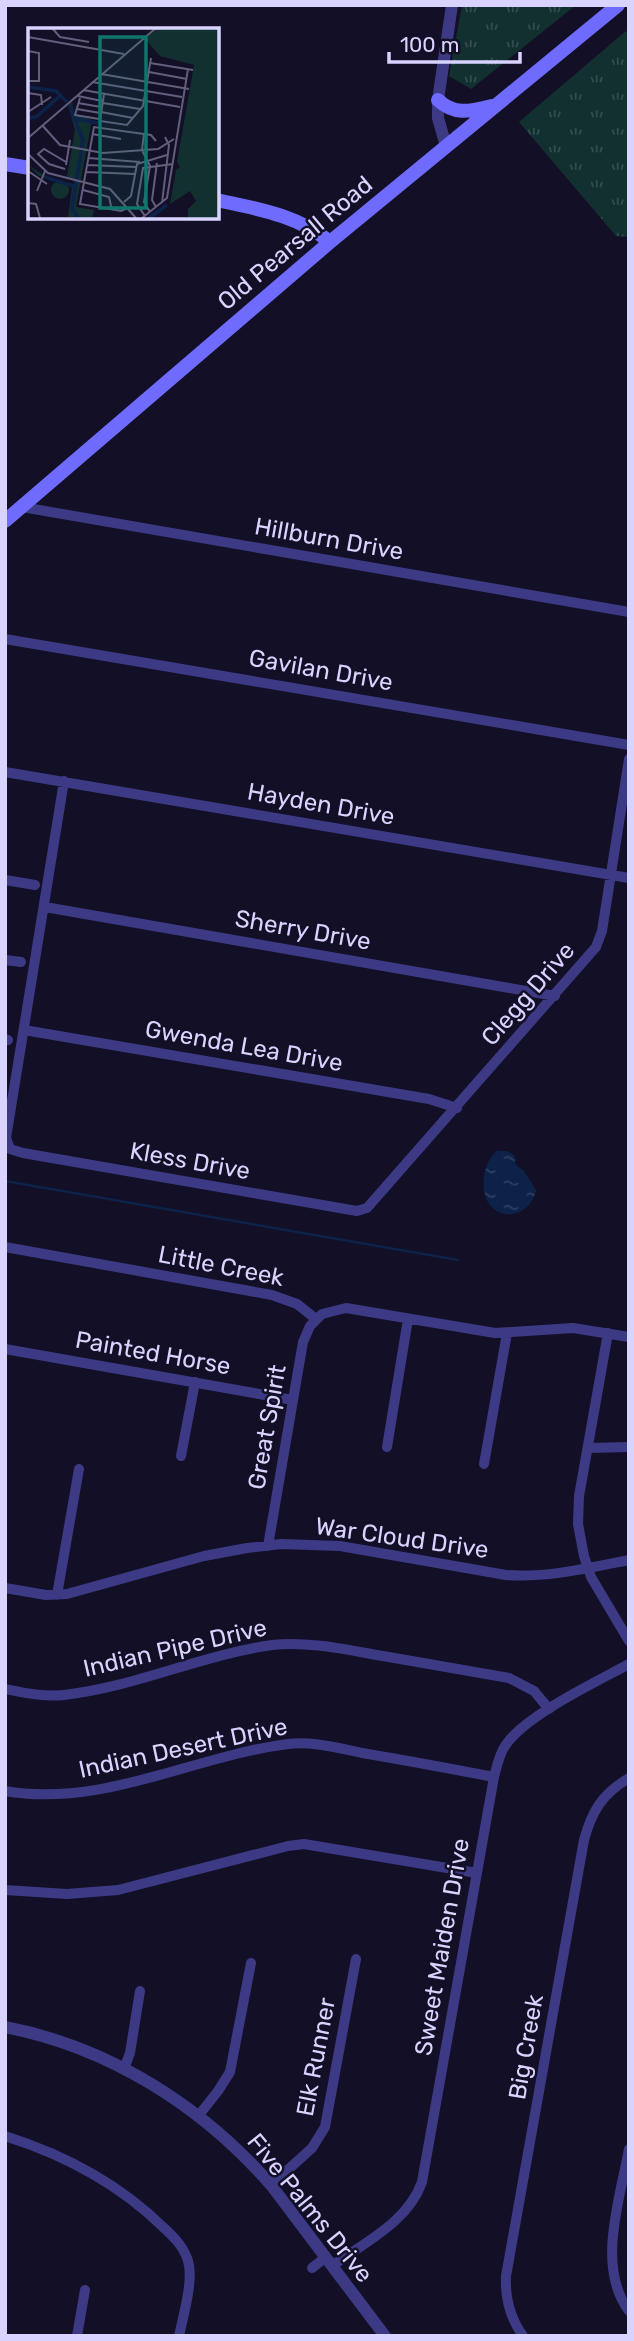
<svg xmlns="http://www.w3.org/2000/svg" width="634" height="2341" viewBox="0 0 634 2341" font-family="Rubik,sans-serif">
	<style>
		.grass { fill: url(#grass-tufts) }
		.water { fill: url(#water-ripples) }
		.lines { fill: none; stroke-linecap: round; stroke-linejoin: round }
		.stream { stroke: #0c2248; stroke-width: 2.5 }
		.minor { stroke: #3d3a85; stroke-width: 10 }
		.tertiary { stroke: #3d3a85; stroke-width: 12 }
		.secondary { stroke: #6f6bff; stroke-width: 14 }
		.labels { text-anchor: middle; stroke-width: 5; stroke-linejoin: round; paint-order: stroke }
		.street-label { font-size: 24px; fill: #d9d4ff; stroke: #130f26 }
		.inset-river { fill: none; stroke: #0c2248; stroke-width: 3.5 }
		.inset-road { fill: none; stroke: #625e7d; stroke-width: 2 }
		.view { fill: #0f766e; fill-opacity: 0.15; stroke: #0f766e; stroke-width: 3.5 }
		.inset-edge { fill: none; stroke: #d9d4ff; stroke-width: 3.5 }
	</style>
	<defs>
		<pattern id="grass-tufts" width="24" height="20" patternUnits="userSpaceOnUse" patternTransform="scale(1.75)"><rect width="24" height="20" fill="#12302f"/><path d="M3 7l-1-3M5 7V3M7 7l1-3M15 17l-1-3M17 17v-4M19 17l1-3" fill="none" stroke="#344d4e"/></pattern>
		<pattern id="water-ripples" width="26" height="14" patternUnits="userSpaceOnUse" patternTransform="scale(1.75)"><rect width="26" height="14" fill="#0c2248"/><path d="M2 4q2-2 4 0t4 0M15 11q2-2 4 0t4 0" fill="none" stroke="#2f4163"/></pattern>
	</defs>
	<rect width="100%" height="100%" fill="#130f26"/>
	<path class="grass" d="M462 5H576L471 89 449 76Z
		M626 31 629 34V237L616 236 519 122Z"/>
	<path class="water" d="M497 1151H507L514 1155 516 1165 524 1171 536 1190C533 1210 507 1224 491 1206 478 1192 483 1162 497 1151Z"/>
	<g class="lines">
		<path class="stream" d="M5 1181 458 1260"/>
		<path class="minor" d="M22 507 629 612
			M5 639 629 745
			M5 772 629 878
			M64 781 6 1138 10 1149 23 1153 357 1211 367 1208 596 947 602 931 629 759
			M5 880 35 885
			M45 907 555 996
			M5 960 21 962
			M24 1030 429 1099 457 1108
			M5 1039 8 1040
			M5 1247 272 1295 297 1304 316 1319
			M608 1333 579 1496 578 1524 584 1556 591 1577 629 1641
			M5 1349 293 1400
			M387 1447 408 1319
			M588 1448 629 1447
			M181 1456 195 1382
			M484 1464 507 1333
			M268 1546 303 1342 310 1326 322 1314 346 1308 495 1333 573 1328 629 1337
			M5 1588 46 1595 67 1594 204 1556 247 1548 281 1544 340 1546 506 1575C548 1578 588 1568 629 1560
			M57 1595 79 1469
			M5 1689C25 1693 44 1697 64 1695 135 1687 201 1655 272 1645 309 1641 347 1650 383 1656 425 1663 467 1671 509 1678L534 1691 549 1709
			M5 1791C103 1808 193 1756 288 1744 314 1741 342 1749 368 1754 410 1761 452 1769 494 1777
			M5 1890 67 1894 118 1890 288 1846 304 1844 477 1873
			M124 2069 130 2053 140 1991
			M199 2115 218 2091 230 2072 251 1963
			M5 2136C65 2155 118 2183 163 2227 174 2237 184 2247 188 2261 194 2280 183 2316 179 2336
			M629 2149C620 2199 596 2267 629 2311
			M271 2185 312 2148 325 2127 356 1959
			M332 2266C365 2242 408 2222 422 2182L494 1777C497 1766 499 1755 505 1746 524 1716 596 1682 629 1664
			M312 2268 326 2257
			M77 2336 85 2290
			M523 2336C510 2318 505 2298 506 2276L584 1840C592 1811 602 1794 629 1778"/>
		<path class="tertiary" d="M446 146 438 118V100L452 5
			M5 2027C109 2047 202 2106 271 2185L385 2336"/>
		<path class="secondary" d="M438 100C455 116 471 111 492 106
			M5 164 30 168
			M217 200C258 209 297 215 330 242
			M5 521 330 242 618 5"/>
	</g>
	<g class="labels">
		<g class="street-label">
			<text transform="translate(295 243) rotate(-40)" y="8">Old Pearsall Road</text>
			<text transform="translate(329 539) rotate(10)" y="8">Hillburn Drive</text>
			<text transform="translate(321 670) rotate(10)" y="8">Gavilan Drive</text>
			<text transform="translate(321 804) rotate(10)" y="8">Hayden Drive</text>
			<text transform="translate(303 930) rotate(10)" y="8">Sherry Drive</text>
			<text transform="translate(528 994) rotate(-49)" y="8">Clegg Drive</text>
			<text transform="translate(244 1046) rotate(10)" y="8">Gwenda Lea Drive</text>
			<text transform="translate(190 1161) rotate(10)" y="8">Kless Drive</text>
			<text transform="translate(221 1266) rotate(11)" y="8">Little Creek</text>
			<text transform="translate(153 1353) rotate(10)" y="8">Painted Horse</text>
			<text transform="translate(267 1427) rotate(-80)" y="8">Great Spirit</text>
			<text transform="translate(402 1538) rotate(8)" y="8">War Cloud Drive</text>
			<text transform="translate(175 1648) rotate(-13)" y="8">Indian Pipe Drive</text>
			<text transform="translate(183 1748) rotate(-12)" y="8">Indian Desert Drive</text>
			<text transform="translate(442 1947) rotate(-80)" y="8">Sweet Maiden Drive</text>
			<text transform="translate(526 2047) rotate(-80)" y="8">Big Creek</text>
			<text transform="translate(316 2057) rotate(-79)" y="8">Elk Runner</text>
			<text transform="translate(310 2208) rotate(51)" y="8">Five Palms Drive</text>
		</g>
	</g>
	<g transform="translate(28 28)">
		<rect width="191" height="191" fill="#130f26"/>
		<path d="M44 74 46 86 64 92 48 179 66 182 64 190H40L44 159 11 148 0 137 20 150 46 156 47 151 39 149 47 102 40 77Z" fill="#12302f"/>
		<path d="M23 162a9 9 0 1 1 18 0a9 9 0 1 1-18 0Z" fill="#12302f"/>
		<path d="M130 0H191V190H160V181L168 173 162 163 142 176 148 142 152 139 149 134 166 37 132 28 117 11Z" fill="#12302f"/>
		<path d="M137 7 160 11 157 22 135 18Z" fill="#12302f"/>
		<path class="inset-river" d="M0 59 28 63 39 74M41 76 55 112 44 180 50 190M0 90 8 89 33 67M47 91 70 95M17 149 48 159M121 190 139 177"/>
		<path class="inset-road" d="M24 0 32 9 61 14M0 9 96 26M0 23 11 25V53H0M122 35 165 42M121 44 159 51M73 46 161 61M64 54 154 69M55 62 152 79M0 65 13 67 14 77M76 66 72 93 99 97 115 78 123 30M50 68 74 73M52 70 47 87 71 91M50 75 73 79M75 75 112 81M49 81 72 85M0 84 23 69M73 84 105 90M14 97 32 117 75 125 130 121 146 111M64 106 93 111M116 106 114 122 122 138 116 174 122 184M0 110 128 0M0 126 20 145 82 161 108 190M60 130 112 134M38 137 42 112M59 137 108 139M37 141 21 136 10 126 16 121 38 134M0 143 19 156M58 144 107 146M55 162 81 169 84 182M9 163 17 143M96 174 103 168 109 136 139 127M0 175 8 176 12 190M134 175 141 117 137 109M128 179 124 172 129 135M100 180 93 183 52 176 66 99 123 107 128 113M117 188 109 176 115 140 145 136M114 190 139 170 160 41"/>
		<path class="view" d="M72 9H118V180H72Z"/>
		<rect width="191" height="191" class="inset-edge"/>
	</g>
	<rect width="634" height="2341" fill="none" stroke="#d9d4ff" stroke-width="14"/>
	<path d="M389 52v10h131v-10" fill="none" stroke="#d9d4ff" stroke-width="3.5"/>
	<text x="400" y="52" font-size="21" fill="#d9d4ff" stroke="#130f26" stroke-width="5" paint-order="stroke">100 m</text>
</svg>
